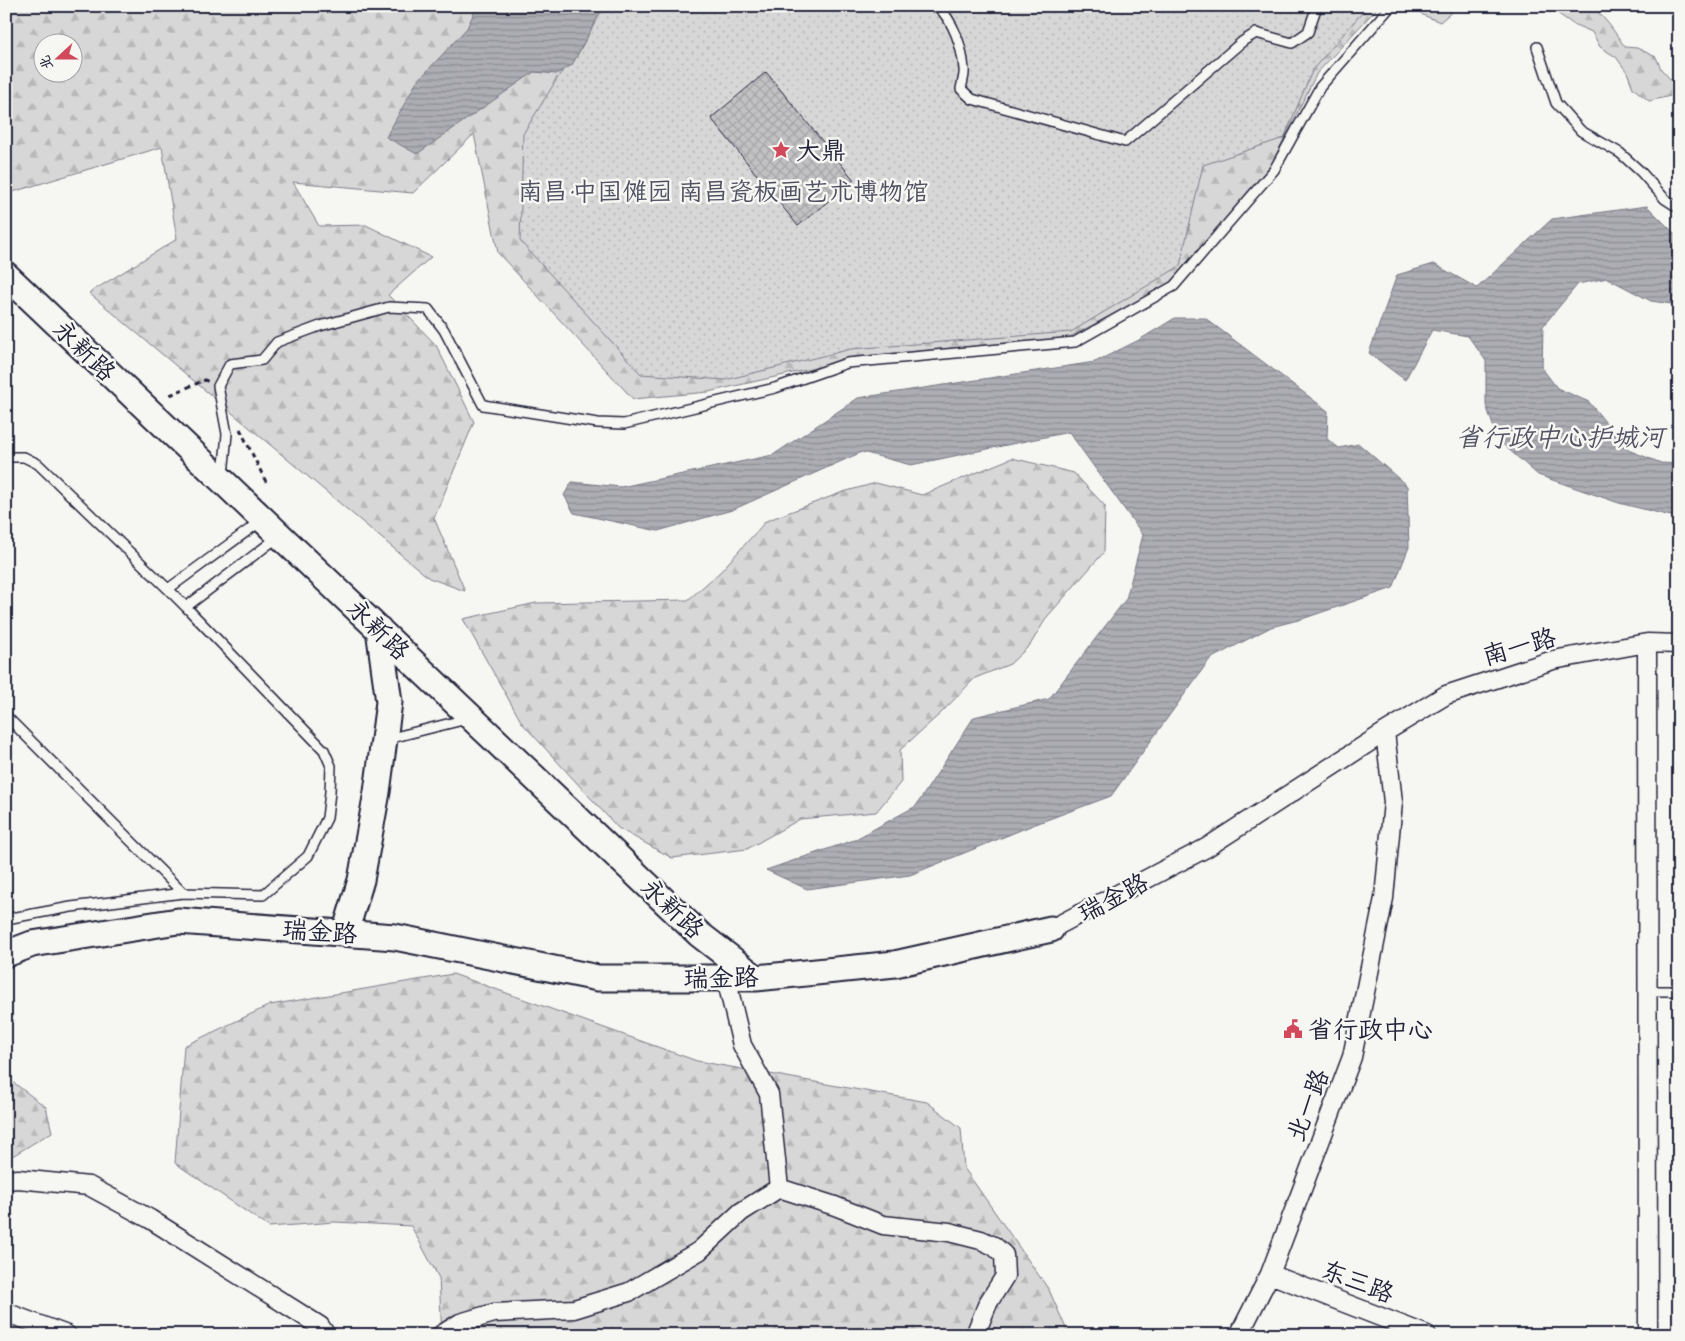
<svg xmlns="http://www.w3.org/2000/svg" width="1685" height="1341" viewBox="0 0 1685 1341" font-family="Caveat,'LXGW WenKai TC',sans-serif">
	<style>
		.forest { fill: url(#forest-firs); stroke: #7c7c89; fill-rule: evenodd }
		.park { fill: url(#park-dots); stroke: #7c7c89 }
		.water { fill: url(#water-rules); stroke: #757583 }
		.building { fill: url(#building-cross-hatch); stroke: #22223b }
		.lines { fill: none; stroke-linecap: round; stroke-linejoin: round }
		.lane-casing { stroke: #22223b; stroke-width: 12 }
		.street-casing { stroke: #22223b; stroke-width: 21 }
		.secondary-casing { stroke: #22223b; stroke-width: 29 }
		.path { stroke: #22223b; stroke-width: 3; stroke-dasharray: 5 4; stroke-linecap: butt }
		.lane { stroke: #f6f6f2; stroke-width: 9 }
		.street { stroke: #f6f6f2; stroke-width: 18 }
		.secondary { stroke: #f6f6f2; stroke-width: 25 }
		.labels { text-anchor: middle; stroke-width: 5; stroke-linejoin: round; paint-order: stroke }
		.poi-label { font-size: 25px; fill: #22223b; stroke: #f6f6f2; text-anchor: start }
		.park-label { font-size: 25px; fill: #4f4f62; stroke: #f6f6f2 }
		.street-label { font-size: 25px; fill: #22223b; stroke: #f6f6f2 }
		.water-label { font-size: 26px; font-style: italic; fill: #535365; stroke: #f6f6f2 }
	</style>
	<defs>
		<pattern id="forest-firs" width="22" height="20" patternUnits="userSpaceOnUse" patternTransform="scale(1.25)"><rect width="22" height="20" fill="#d7d7d7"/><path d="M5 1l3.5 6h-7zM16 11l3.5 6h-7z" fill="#b8b8b9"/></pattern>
		<pattern id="park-dots" width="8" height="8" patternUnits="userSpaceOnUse" patternTransform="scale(1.25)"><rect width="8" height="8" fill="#d7d7d7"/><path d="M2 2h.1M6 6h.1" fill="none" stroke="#b8b8b9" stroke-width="1.8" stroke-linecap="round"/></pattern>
		<pattern id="water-rules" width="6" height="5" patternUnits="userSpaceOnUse" patternTransform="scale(1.25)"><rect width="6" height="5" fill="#adadb3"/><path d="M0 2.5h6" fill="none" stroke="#8c8c93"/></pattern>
		<pattern id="building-cross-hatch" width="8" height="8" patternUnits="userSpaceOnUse" patternTransform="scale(1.25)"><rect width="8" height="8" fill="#c2c2c4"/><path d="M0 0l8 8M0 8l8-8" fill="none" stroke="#a6a6a9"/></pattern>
	</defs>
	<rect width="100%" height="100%" fill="#f6f6f2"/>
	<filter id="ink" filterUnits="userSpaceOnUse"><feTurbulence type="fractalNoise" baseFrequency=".02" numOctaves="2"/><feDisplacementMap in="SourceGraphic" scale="10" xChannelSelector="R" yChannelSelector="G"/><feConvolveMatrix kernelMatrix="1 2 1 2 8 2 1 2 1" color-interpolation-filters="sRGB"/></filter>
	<g filter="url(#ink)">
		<path class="forest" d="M6 6H1379L1317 73 1271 165 1170 284 1068 338 873 355 708 392 633 399 498 253 474 134 413 193 293 182 319 226 366 225 431 257 388 295 436 345 474 422 434 518 465 591 429 578 89 293 177 239 162 147 6 194ZM42 42H72V72H42Z
			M1418 6H1454V10L1440 22 1423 15 1417 10Z
			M1547 6C1559 6 1576 4 1587 6 1601 9 1617 36 1625 47L1637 48 1656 57 1661 69 1670 79H1679V94L1649 101 1633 88 1627 72 1616 57 1600 47 1592 32 1573 24Z
			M1012 458 1074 473 1105 506 1104 552 1047 617 1030 645 1010 664 975 678 941 713 900 750 901 782 876 812 800 819 747 849 672 858 618 828 522 723 463 619 536 603 688 600 720 572 766 521 843 492 876 483 922 495Z
			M453 974 697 1061 927 1102 961 1128 964 1168 1049 1290 1069 1335H442L439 1278 411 1226 335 1222 269 1227 175 1163 184 1046 270 1005Z
			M6 1077 46 1107 52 1132 14 1155 6 1158Z"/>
		<path class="park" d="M602 6H1368L1313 69 1284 138 1203 165 1180 266 1071 332 851 349 725 380 641 374 520 241 523 134Z"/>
		<path class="water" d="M477 6H604L572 65 556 74 534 72 417 154 386 137 416 83 467 28Z
			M1647 206 1674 233 1679 234V305L1651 301 1607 278 1578 284 1543 326 1542 368 1557 388 1589 402 1628 450 1661 463 1679 464V518L1619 503 1538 475 1498 440 1486 405V361L1468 336 1432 330 1405 380 1369 353 1397 275 1434 264 1477 288 1552 219Z
			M1175 318H1205L1328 411 1327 439 1339 448 1359 444 1407 486 1409 547 1393 588 1302 619 1271 627 1210 659 1111 796 1033 825 910 875 807 889 766 870 854 840 916 806 974 717 1049 699 1126 599 1143 535 1069 432 911 465 862 452 732 510 658 531 574 513 564 495 572 482 621 487 773 455 858 398 1095 362 1139 340Z"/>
		<path class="building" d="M766 72 854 180 798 226 711 118Z"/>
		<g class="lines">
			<g class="lane-casing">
				<path id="lane" d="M937 6C954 21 962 47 964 69 965 75 962 83 961 89L972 99 1125 142 1243 41 1256 33 1292 43 1308 32 1317 6
					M1537 47 1556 103 1581 131 1620 153 1641 172 1665 199 1679 208
					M6 457H24L38 464 168 589 261 521
					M223 475 227 434 218 386 230 364 262 360 277 342 320 326 389 307 428 309 444 330 483 405 598 423 624 424 775 388 847 363 1075 342 1174 286 1274 170 1320 87 1391 6
					M168 589 186 607
					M6 716 183 893
					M387 739 467 719
					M6 919 71 907 183 893 263 895 308 856 327 818 330 792 331 766 324 750 186 607 278 537
					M1647 991H1679"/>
			</g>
			<g class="street-casing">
				<path id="street" d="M1647 643 1648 1335
					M1051 929 1206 848 1385 732 1446 695 1553 660 1647 643 1679 644
					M6 1180 18 1179 89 1186 150 1219 320 1326 326 1335
					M779 1188 835 1206 883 1225 949 1232 981 1240 994 1246 1004 1255 1005 1276 988 1303 975 1335
					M1270 1274 1427 1335
					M6 1316 13 1315 67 1335
					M441 1335 460 1323 494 1313 574 1309 629 1292 699 1251 741 1212 779 1188 769 1094 742 1045 726 978
					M1239 1335 1270 1274 1352 1057 1384 898 1393 802 1385 732"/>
			</g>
			<g class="secondary-casing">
				<path id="secondary" d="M6 275 699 934 756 978
					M345 933 361 880 377 792 389 702 379 629
					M6 954 32 944 178 921 395 937 598 978H756L895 964 1051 929"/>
			</g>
			<path class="path" d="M170 395 205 380 209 382
				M240 429 267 484"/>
			<use href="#lane" class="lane"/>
			<use href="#street" class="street"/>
			<use href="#secondary" class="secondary"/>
		</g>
	</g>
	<defs>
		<g id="sight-bare" transform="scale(1.5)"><path d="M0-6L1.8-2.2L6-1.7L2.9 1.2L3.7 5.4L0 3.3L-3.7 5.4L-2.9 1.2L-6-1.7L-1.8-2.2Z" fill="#d1495b" stroke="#f6f6f2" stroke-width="2.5" paint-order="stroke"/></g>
		<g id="civic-bare" transform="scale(1.5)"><path d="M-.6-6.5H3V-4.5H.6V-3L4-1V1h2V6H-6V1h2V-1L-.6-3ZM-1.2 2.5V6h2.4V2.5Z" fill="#d1495b" stroke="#f6f6f2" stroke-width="2.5" paint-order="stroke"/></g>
	</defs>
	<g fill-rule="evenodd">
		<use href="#sight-bare" x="781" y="150"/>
		<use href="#civic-bare" x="1293" y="1029"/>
	</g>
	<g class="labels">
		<g class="poi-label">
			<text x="796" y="159">大鼎</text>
			<text x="1308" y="1038">省行政中心</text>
		</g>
		<g class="park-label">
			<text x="723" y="200">南昌·中国傩园 南昌瓷板画艺术博物馆</text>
		</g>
		<g class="street-label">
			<text transform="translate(85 350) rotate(44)" y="9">永新路</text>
			<text transform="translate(379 629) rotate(44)" y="9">永新路</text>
			<text transform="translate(1519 646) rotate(-16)" y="9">南一路</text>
			<text transform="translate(1113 897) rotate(-28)" y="9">瑞金路</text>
			<text transform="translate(673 908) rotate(43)" y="9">永新路</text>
			<text transform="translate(320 931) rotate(4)" y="9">瑞金路</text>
			<text transform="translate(721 977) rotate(-1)" y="9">瑞金路</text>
			<text transform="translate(1307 1105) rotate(-69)" y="9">北一路</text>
			<text transform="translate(1358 1281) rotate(21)" y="9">东三路</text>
		</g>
		<g class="water-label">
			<text x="1560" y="446">省行政中心护城河</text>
		</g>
	</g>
	<rect width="1685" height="1341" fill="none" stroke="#f6f6f2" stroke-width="25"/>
	<rect x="12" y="12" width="1660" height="1316" fill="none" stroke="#22223b" stroke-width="2" filter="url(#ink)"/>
	<g transform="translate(58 58) rotate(249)"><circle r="24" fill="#f6f6f2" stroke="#a1a1a9"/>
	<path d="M0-4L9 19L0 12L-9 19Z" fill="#d1495b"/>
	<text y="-8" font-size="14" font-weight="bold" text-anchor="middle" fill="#22223b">北</text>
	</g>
</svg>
